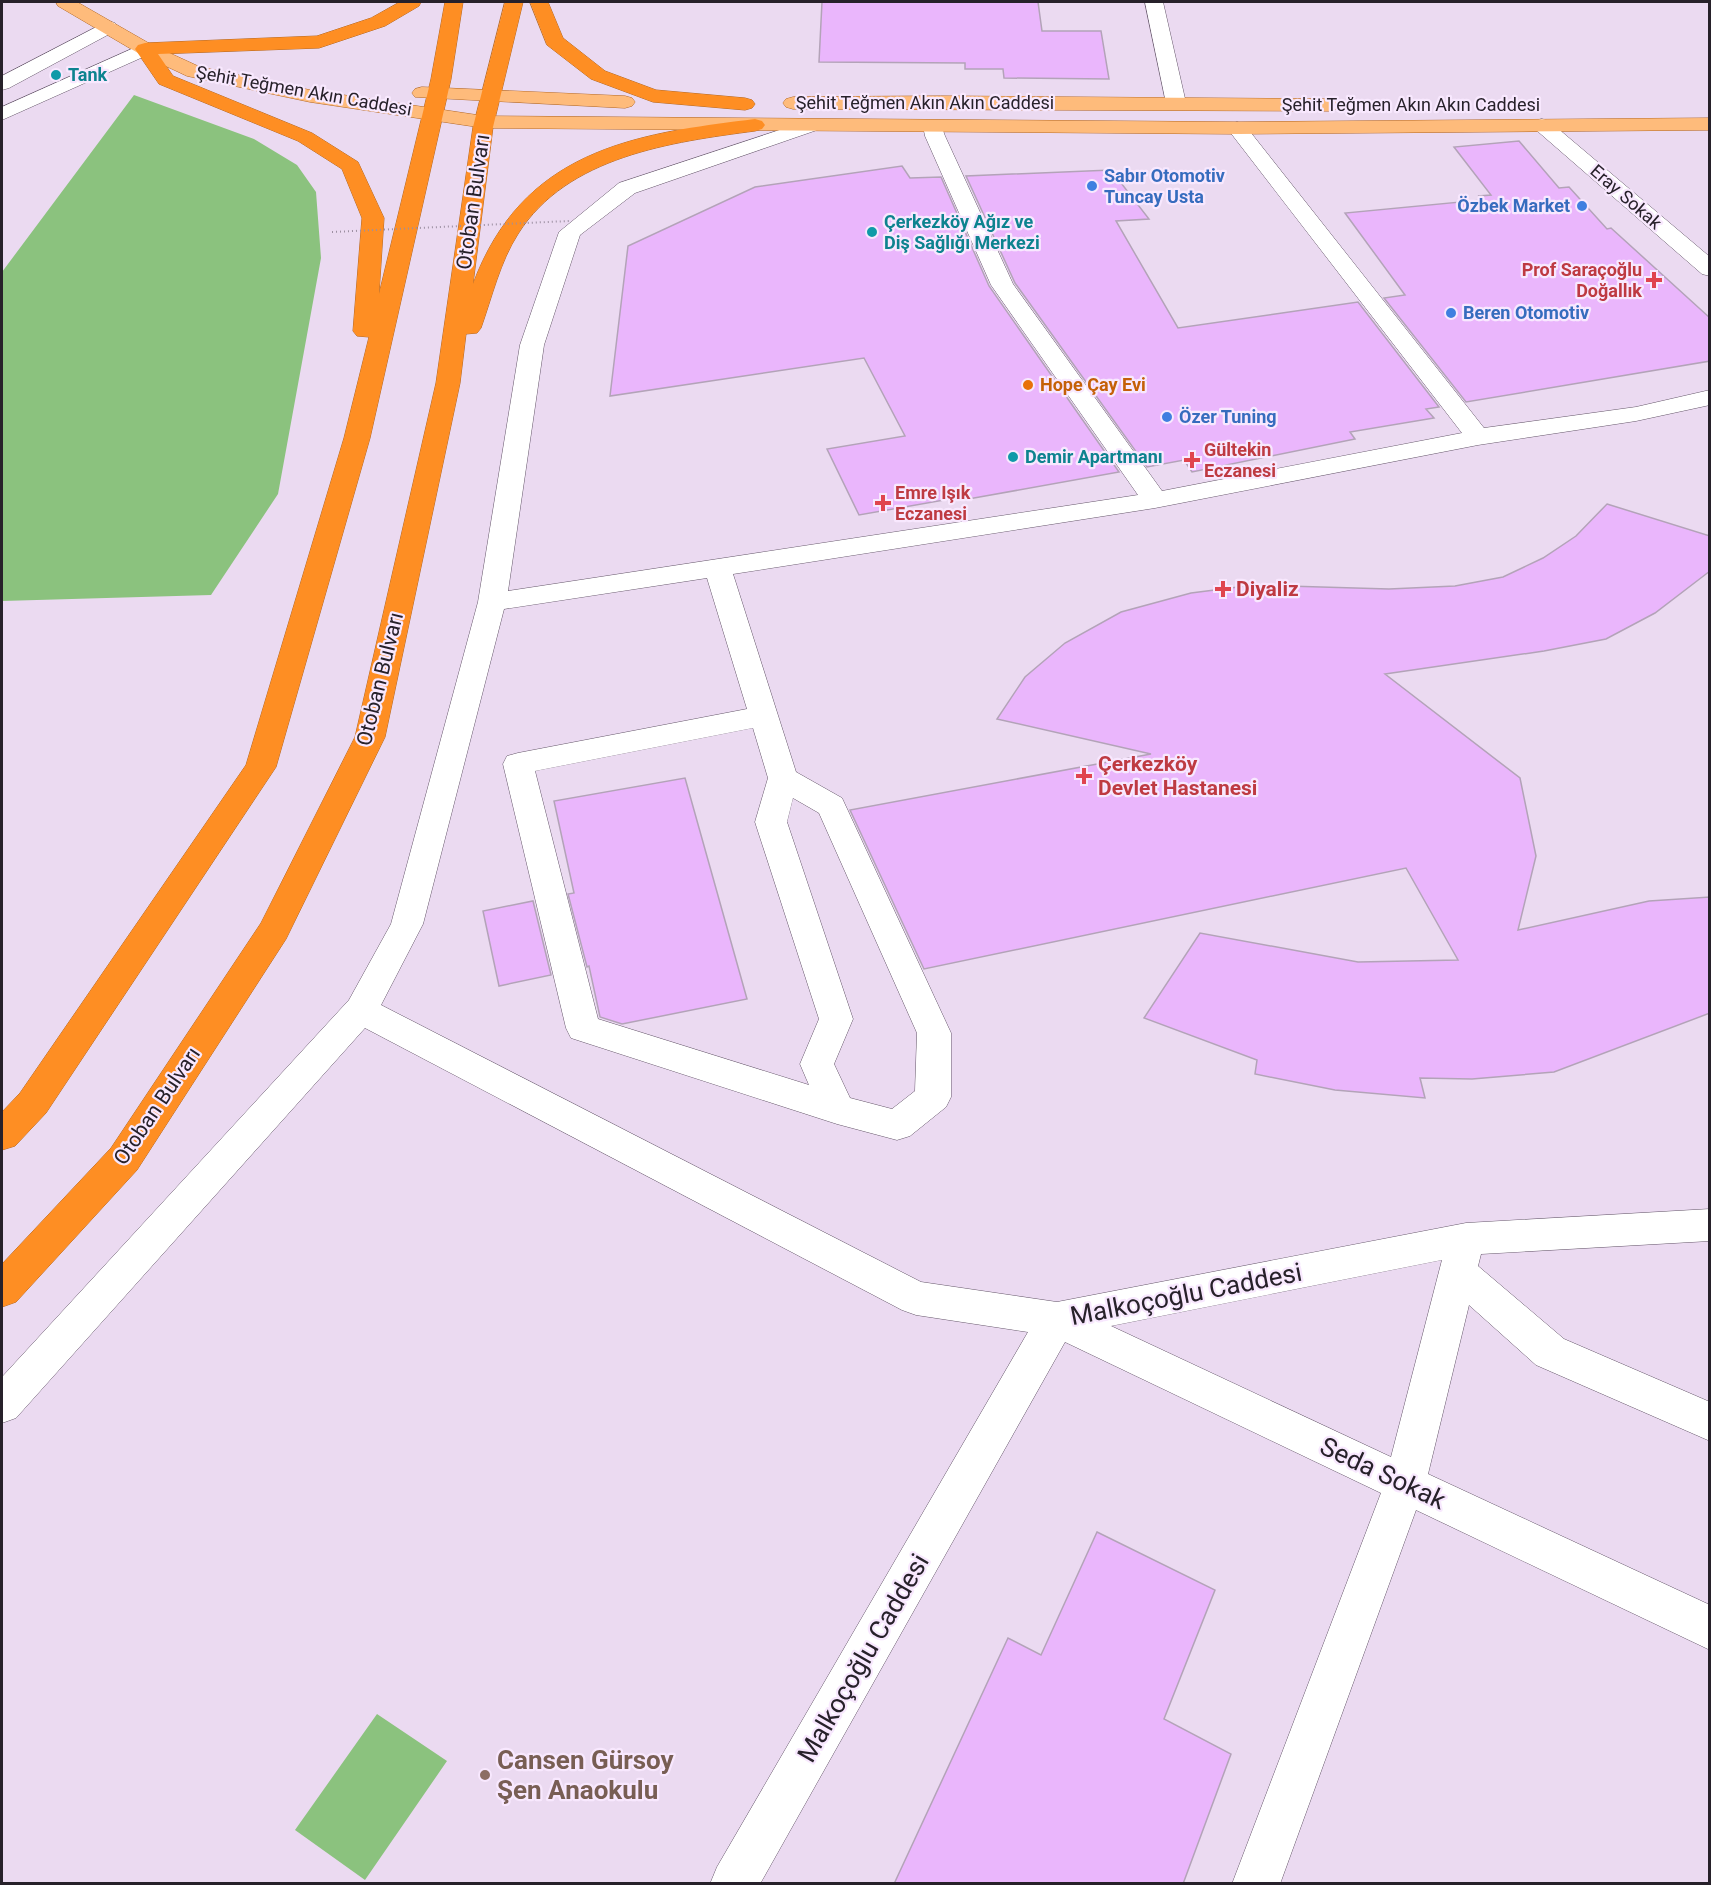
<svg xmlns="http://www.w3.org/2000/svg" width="1711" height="1885" viewBox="0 0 1711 1885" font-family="Roboto,sans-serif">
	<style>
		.green { fill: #8bc27e }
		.building { fill: #eab6fc; stroke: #b3a3b8; stroke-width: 1.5 }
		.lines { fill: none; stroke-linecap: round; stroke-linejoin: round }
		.minor-casing { stroke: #65576a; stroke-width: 1 }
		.major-casing { stroke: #b36825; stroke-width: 1 }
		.highway-casing { stroke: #b36825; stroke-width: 1 }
		.minor { fill: #fff; fill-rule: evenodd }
		.major { fill: #febb7b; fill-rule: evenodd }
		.highway { fill: #fe8e23; fill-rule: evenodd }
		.path-bridge { stroke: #9c8fa1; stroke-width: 2; stroke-dasharray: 1 3; stroke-linecap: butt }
		.culture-dot { fill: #0f9aa8; stroke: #f8e8fe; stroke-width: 2 }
		.shop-dot { fill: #3f7fe0; stroke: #f8e8fe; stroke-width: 2 }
		.health-dot { fill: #e0444e; stroke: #f8e8fe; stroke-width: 2 }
		.food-dot { fill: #e8710a; stroke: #f8e8fe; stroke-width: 2 }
		.education-dot { fill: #8d6e63; stroke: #f8e8fe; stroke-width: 2 }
		.labels { text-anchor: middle; stroke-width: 4.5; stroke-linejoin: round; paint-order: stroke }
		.far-culture-label { font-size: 18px; font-weight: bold; fill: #0d838f; stroke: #f8e8fe; text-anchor: start }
		.far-street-label { font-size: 18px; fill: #27212a; stroke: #f8e8fe }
		.far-shop-label { font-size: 18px; font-weight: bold; fill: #366cbe; stroke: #f8e8fe; text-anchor: start }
		.far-health-label { font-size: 18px; font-weight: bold; fill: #be3a42; stroke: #f8e8fe; text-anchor: start }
		.far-food-label { font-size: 18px; font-weight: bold; fill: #c56008; stroke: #f8e8fe; text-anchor: start }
		.street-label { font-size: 21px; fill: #27212a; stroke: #f8e8fe }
		.health-label { font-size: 21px; font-weight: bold; fill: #be3a42; stroke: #f8e8fe; text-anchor: start }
		.near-street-label { font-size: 26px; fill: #27212a; stroke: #f8e8fe }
		.near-education-label { font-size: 26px; font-weight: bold; fill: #785e54; stroke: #f8e8fe; text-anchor: start }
	</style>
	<rect width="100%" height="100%" fill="#ebdaf1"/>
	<path class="green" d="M134 95 254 139 297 165 316 192 321 258 278 494 211 595 2 601V272Z
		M377 1714 447 1761 365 1880 295 1830Z"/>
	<path class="building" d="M822 2H1038L1042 31H1101L1109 79 1004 78 1003 69H965V63L819 62Z
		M1519 141 1559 188 1569 187 1607 229 1611 228 1710 318V361L1466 402 1384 298 1405 295 1345 213 1482 200 1479 196 1491 195 1454 147Z
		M902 166 910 178 941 177 989 286 1119 472 963 500 961 497 859 515 827 449 905 436 864 358 610 396 628 246 755 187Z
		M1111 170 1149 219 1116 221 1178 328 1358 302 1439 407 1426 409 1434 418 1350 432 1355 439 1192 472 1184 460 1147 467 1015 283 966 176Z
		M1607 504 1710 536V571L1655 613 1606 639 1544 651 1385 674 1520 778 1536 856 1518 930 1649 901 1710 897V1013L1554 1072 1472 1079 1420 1078 1425 1098 1335 1090 1255 1074 1257 1060 1144 1018 1200 933 1358 962 1458 960 1406 868 924 969 850 810 1151 754 997 719 1025 677 1065 643 1121 612 1191 593 1254 585 1389 589 1455 586 1503 577 1543 558 1576 536Z
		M685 778 747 999 622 1024 600 1017 589 966 587 967 568 894 574 893 554 801Z
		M533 901 551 975 499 986 483 911Z
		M1097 1532 1215 1590 1164 1719 1231 1754 1183 1884H894L1008 1638 1041 1655Z"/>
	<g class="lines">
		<g class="minor-casing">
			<path id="minor" d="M1145 2H1163L1186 103 1183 107H1169L1166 103Z
				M108 21 115 23 117 27 115 31 9 88 2 90V76Z
				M145 43 152 45 155 49 152 53 2 120V107Z
				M1542 119 1549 121 1710 257V276L1702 274 1535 129 1532 125 1535 121Z
				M810 120 817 122 820 126 817 130 635 193 580 235 544 345 508 591 1138 495 991 285 925 136 923 126 926 122H940L945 136 1013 284 1162 491 1462 433 1230 132 1227 128 1230 124 1237 122 1244 124 1484 428 1636 407 1710 390V405L1636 421 1478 445 1155 508 733 574 796 772 842 798 951 1033V1097L946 1107 910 1136 897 1140 837 1124 571 1038 566 1028 503 764 507 756 518 753 747 709 707 578 504 609 423 924 381 1005 921 1282 1057 1302 1466 1223 1710 1209V1241L1481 1254 1478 1266 1564 1339 1710 1402V1441L1536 1365 1469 1305 1428 1474 1710 1605V1650L1416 1510 1280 1884H1232L1381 1493 1065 1342 760 1884H710L717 1867 1028 1332 916 1315 902 1310 365 1028 16 1418 2 1423V1377L349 1000 391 924 478 602 520 345 559 232 619 183ZM753 728 768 778 755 822 819 1019 800 1064 809 1085 598 1019 535 771ZM793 798 819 813 917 1033 915 1091 892 1109 850 1098 834 1064 853 1019 787 822ZM1442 1260 1391 1457 1111 1326Z"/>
		</g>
		<g class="major-casing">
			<path id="major" d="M56 2H77L152 45 200 67 310 90 484 116 1237 122 1710 118V130L1237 134 484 128 310 102 187 76 138 53 58 6Z
				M422 87 625 96 632 98 635 102 632 106 625 108 415 97 412 93 415 89Z
				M941 96 1330 99 1337 101 1340 105 1337 109 1330 111 793 109 786 107 783 103 786 99 793 97Z"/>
		</g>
		<g class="highway-casing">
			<path id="highway" d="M400 2H421L419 6 385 26 319 48 158 54 173 76 312 133 358 162 384 218 379 294 431 79 445 2H463L451 79 370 438 276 767 46 1113 15 1146 2 1150V1112L20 1093 246 765 344 438 369 337 357 336 353 331 362 218 342 169 298 141 159 84 135 49 138 45 145 43 317 36 371 18Z
				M505 2H523L493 127 473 284C522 152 630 134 755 119L762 121 765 125 762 129 755 131C672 142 567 156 518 234 500 262 492 297 481 328L477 333 466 334 460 383 385 737 286 939 137 1170 16 1302 2 1307V1264L111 1148 261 923 355 737 436 383 473 127Z
				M530 2H548L563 38 605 71 656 90 745 98 752 100 755 104 752 108 745 110 653 102 591 79 547 45Z"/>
		</g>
		<use href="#minor" class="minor"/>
		<use href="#major" class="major"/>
		<use href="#highway" class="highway"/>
		<path class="path-bridge" d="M332 232 569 221"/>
	</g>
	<g class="culture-dot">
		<circle cx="56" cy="75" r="6"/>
		<circle cx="872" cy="232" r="6"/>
		<circle cx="1013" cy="457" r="6"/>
	</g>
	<g class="shop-dot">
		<circle cx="1092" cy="186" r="6"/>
		<circle cx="1582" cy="206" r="6"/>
		<circle cx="1451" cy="313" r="6"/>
		<circle cx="1167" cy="417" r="6"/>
	</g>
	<g class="health-dot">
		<path d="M1651 271h6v6h6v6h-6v6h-6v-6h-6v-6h6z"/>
		<path d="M1189 451h6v6h6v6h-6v6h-6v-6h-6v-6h6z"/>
		<path d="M880 494h6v6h6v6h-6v6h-6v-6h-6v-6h6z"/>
		<path d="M1220 580h6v6h6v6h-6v6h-6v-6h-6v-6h6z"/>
		<path d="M1081 767h6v6h6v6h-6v6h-6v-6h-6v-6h6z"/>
	</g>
	<circle class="food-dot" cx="1028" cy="385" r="6"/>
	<circle class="education-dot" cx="485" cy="1775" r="6"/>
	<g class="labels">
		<g class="far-culture-label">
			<text x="68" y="81">Tank</text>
			<text x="884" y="228">Çerkezköy Ağız ve<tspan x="884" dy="21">Diş Sağlığı Merkezi</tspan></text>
			<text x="1025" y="463">Demir Apartmanı</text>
		</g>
		<g class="far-street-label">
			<text transform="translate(304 91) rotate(10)" y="6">Şehit Teğmen Akın Caddesi</text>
			<text x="925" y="109">Şehit Teğmen Akın Akın Caddesi</text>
			<text x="1411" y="111">Şehit Teğmen Akın Akın Caddesi</text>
			<text transform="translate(1626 197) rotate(41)" y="6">Eray Sokak</text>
		</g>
		<g class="far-shop-label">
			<text x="1104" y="182">Sabır Otomotiv<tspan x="1104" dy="21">Tuncay Usta</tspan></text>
			<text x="1570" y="212" text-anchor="end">Özbek Market</text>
			<text x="1463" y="319">Beren Otomotiv</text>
			<text x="1179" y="423">Özer Tuning</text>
		</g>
		<g class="far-health-label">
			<text x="1642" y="276" text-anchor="end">Prof Saraçoğlu<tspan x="1642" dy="21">Doğallık</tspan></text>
			<text x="1204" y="456">Gültekin<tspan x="1204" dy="21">Eczanesi</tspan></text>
			<text x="895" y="499">Emre Işık<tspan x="895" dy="21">Eczanesi</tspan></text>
		</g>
		<g class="far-food-label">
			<text x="1040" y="391">Hope Çay Evi</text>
		</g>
		<g class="street-label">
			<text transform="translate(473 202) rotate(-82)" y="7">Otoban Bulvarı</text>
			<text transform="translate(380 679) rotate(-76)" y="7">Otoban Bulvarı</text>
			<text transform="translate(157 1106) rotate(-56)" y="7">Otoban Bulvarı</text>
		</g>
		<g class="health-label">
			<text x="1236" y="596">Diyaliz</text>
			<text x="1098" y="771">Çerkezköy<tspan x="1098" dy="24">Devlet Hastanesi</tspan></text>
		</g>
		<g class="near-street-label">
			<text transform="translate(1186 1294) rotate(-11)" y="9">Malkoçoğlu Caddesi</text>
			<text transform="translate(1383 1473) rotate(25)" y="9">Seda Sokak</text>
			<text transform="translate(863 1658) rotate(-60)" y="9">Malkoçoğlu Caddesi</text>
		</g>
		<g class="near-education-label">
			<text x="497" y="1769">Cansen Gürsoy<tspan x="497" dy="30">Şen Anaokulu</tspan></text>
		</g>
	</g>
	<rect width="1711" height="1885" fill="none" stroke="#27212a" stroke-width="6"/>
</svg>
